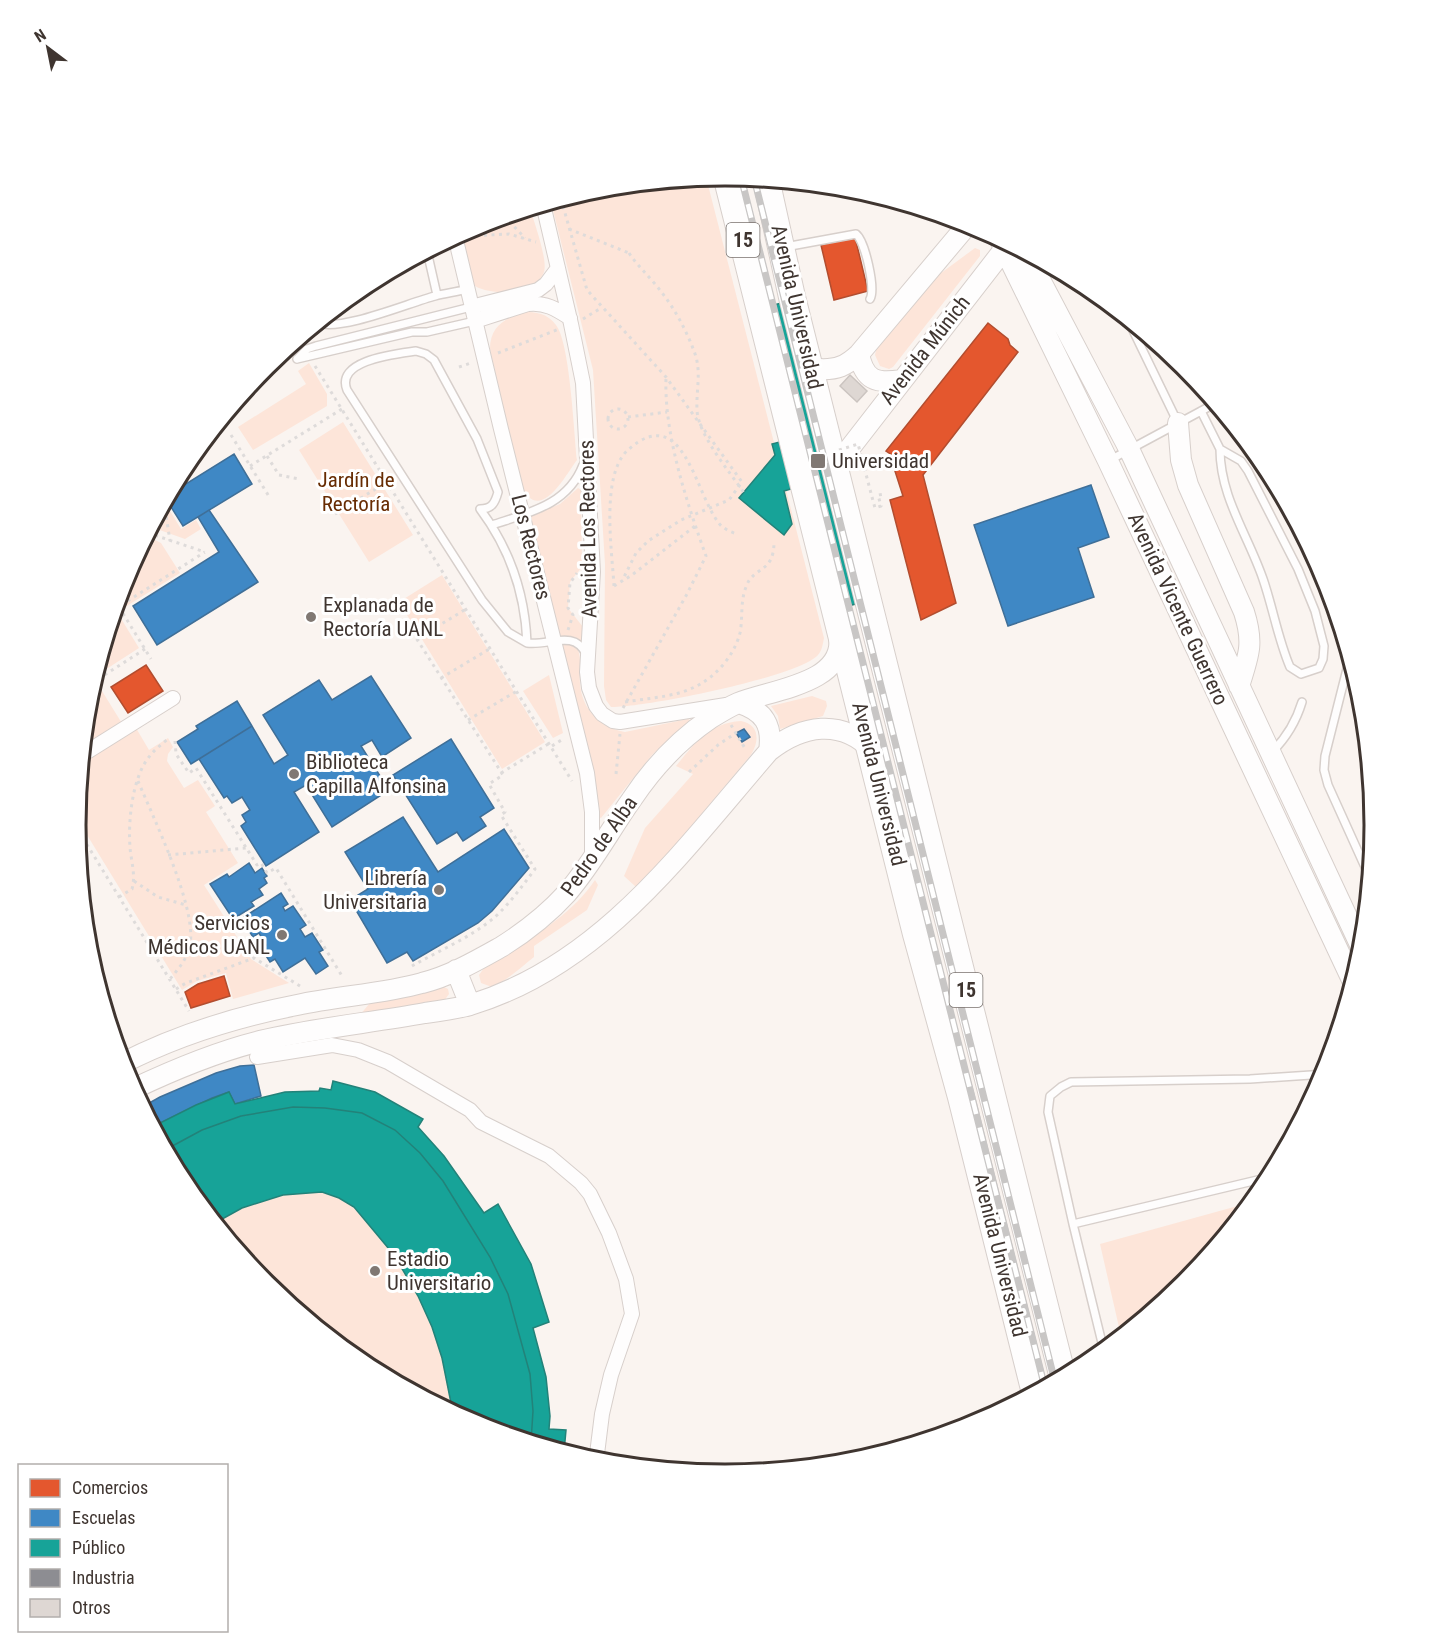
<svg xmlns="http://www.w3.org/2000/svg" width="1450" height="1650" viewBox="0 0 1450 1650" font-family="'Roboto Condensed',sans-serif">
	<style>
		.green { fill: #fde5d9 }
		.shops { fill: #e4572e; stroke: #b24d2f; stroke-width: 1.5 }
		.schools { fill: #3f88c5; stroke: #3f6f98; stroke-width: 1.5 }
		.public { fill: #17a398; stroke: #238279; stroke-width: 1.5 }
		.industry { fill: #8d8d92; stroke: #767375; stroke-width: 1.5 }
		.building { fill: #ded7d3; stroke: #cbc4c0; stroke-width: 1.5 }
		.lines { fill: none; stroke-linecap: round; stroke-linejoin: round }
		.lane-casing { stroke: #d7cfcb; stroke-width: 10 }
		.street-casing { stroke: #d7cfcb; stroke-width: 16 }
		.secondary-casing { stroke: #d7cfcb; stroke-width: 22 }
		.highway-casing { stroke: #d7cfcb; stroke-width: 28 }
		.path { stroke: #dedbda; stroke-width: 3; stroke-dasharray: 3 4.5; stroke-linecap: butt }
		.lane { stroke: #fefdfd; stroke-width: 7 }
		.street { stroke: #fefdfd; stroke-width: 14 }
		.secondary { stroke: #fefdfd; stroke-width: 20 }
		.highway { stroke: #fefdfd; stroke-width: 26 }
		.rail-casing { stroke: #c8c6c5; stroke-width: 7 }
		.rail { stroke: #fff; stroke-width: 4.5; stroke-dasharray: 14; stroke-linecap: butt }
		.path-bridge { stroke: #dedbda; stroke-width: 3; stroke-dasharray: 3 4.5; stroke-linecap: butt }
		.poi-dot { fill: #807873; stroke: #fff; stroke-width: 2 }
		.labels { text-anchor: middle; stroke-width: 6; stroke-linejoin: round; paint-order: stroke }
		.shield { fill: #fff; stroke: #79726e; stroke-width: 1.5 }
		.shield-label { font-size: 20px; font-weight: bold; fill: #3f3530 }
		.street-label { font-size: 21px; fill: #3f3530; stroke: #fff }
		.poi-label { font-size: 21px; fill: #3f3530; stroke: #fff; text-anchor: start }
		.park-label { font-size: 21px; fill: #672c03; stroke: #fff }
		.rim { fill: none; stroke: #3f3530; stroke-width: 3 }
	</style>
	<rect width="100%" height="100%" fill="#faf4f0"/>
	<path class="green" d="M706 177 824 638C823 643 822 651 818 655 798 677 643 708 611 707L606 700 604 686 605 564 593 370 551 202 599 187Z
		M530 208C534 222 548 260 544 272 536 295 488 297 472 284L460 233 477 224Z
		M975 248 980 250V256L893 367 889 369 880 366 875 355 877 346 933 279Z
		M523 312C536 312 547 313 556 325 570 343 574 432 577 460 565 476 539 526 521 485L490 349C490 327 504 319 523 312Z
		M309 363 327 394V406L253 450 238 427 306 384 298 371Z
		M343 422 413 535 369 562 299 450Z
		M578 488 581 490 582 567 570 582 568 608 583 627 582 643 573 637 558 638 528 517 560 504Z
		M164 501 181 529 196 520 201 529 185 539 154 528 151 526Z
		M149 537 161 543 180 573 117 612 139 648 94 677 125 576 136 555 140 556Z
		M442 575 545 742 502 769 399 602Z
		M567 642C572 644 576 645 578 650 582 660 579 673 580 684 582 709 600 728 625 732L688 719 690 720 652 755 601 818 598 817 590 754 560 644Z
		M549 675 563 733 553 738 523 691Z
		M94 678 123 725 82 751 88 698Z
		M812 696 826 701 827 706 823 716 780 729 778 716 771 706Z
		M741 721C761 725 759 743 750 756L668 854 636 887 624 876 645 828 693 774 676 766C695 743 709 723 741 721Z
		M136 728 149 750 168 738 173 747 168 754 167 761 184 788 198 780 215 806 206 812 238 863 204 885 251 959 289 983 233 999 226 973 197 981 182 990 76 817 81 761Z
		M595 880 598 885 587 910 534 946V957C520 968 508 980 492 987L481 983 479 975 484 968C523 942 569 919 595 880Z
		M442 986 448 989 449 994 444 1001 359 1016 370 1003Z
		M293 1107 532 1431 531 1442 476 1425 364 1365 265 1284 184 1186Z
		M1252 1202 1184 1285 1121 1336 1100 1244Z"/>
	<path class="shops" d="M855 237 868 291 834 300 821 245Z
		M988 323 1008 339 1010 345 1018 352 923 475 956 603 921 620 890 500 903 496 893 465 895 457 886 451Z
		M146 665 163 691 128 713 111 687Z
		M224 976 230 996 191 1008 185 992 198 984Z"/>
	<path class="schools" d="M234 454 252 484 183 526 166 499 168 495Z
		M1091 485 1109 537 1078 548 1094 597 1008 626 974 525Z
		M209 510 258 582 157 645 133 606 219 552 198 517Z
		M371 676 411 738 382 757 372 740 361 746 389 790 332 827 306 785 294 792 319 832 266 866 241 826 246 822 242 815 250 810 242 797 232 803 227 796 224 798 199 759 252 726 274 764 288 755 263 715 319 680 332 700Z
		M237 701 252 726 191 764 177 742 198 729 196 726Z
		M744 729 750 737 742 742 736 733Z
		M451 739 494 808 480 817 486 826 463 841 457 832 437 844 393 775Z
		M403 817 438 872 504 829 529 868 492 911 478 923 413 961 407 952 387 963 350 900 368 889 345 852Z
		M249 863 255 873 262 868 267 876 264 878 267 883 259 889 263 895 251 902 254 906 233 919 210 884 227 874 229 877Z
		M281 893 288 904 283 907 285 911 293 906 306 925 300 929 305 937 312 933 323 950 319 952 328 966 316 974 305 958 283 972 275 959 270 962 261 948 266 945 259 933 253 937 241 919Z
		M254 1065 261 1096 235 1104 229 1092 212 1098 160 1123 165 1132 158 1137 142 1107 160 1097 216 1073 240 1066Z"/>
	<path class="public" d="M801 298 876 599 832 610 801 486 784 491 792 524 784 535 739 498 775 455 772 444 791 439 758 309Z
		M333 1081 375 1092 423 1119 418 1127 444 1156 484 1213 498 1204 531 1264 549 1322 533 1328 546 1377 550 1416 549 1429 566 1430 564 1452 531 1442 533 1411 530 1374 508 1294 490 1257 443 1181 420 1153 395 1130 362 1113 325 1108 293 1107 241 1116 202 1130 165 1150 158 1137 165 1132 160 1123 196 1105 229 1092 235 1104 285 1092 319 1091 320 1088 331 1090Z
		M293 1107 325 1108 362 1113 395 1130 420 1153 443 1181 490 1257 508 1294 530 1374 533 1411 531 1442 476 1425 453 1413 442 1358 432 1327 418 1296 394 1255 354 1207 339 1198 322 1192 283 1195 242 1208 215 1223 184 1186 165 1150 202 1130 241 1116Z"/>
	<path class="industry" d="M1168 352 1183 364 1177 368Z"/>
	<path class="building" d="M850 375 867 391 857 402 840 386Z"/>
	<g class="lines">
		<g class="lane-casing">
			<path id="lane" d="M785 247 856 234C865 241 876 289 870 299
				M427 251 437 295
				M1127 318 1177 421
				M318 323C343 331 408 303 435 296 446 293 457 292 467 289
				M416 351 426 354 434 360 477 439 498 492C495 503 492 509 480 509 510 549 525 593 527 643L508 632 482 600 347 390C335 360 396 354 416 351Z
				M297 359 307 349 316 346 471 307
				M297 359 412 332H427L475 321
				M1201 411 1220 449 1241 461 1248 471 1298 569 1315 611 1324 646 1323 659 1319 668 1301 674 1290 667C1278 639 1273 608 1263 579 1248 535 1220 497 1220 449
				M1110 460 1216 403
				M492 525C528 513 568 505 583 465
				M527 643C549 646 574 629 586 654
				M1350 657 1325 756 1324 770 1328 785 1370 878
				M1272 752C1287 737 1296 722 1302 702
				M1270 1177 1073 1224 1048 1112 1050 1096 1061 1087 1071 1082 1250 1079 1326 1074
				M1073 1224 1104 1351"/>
		</g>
		<g class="street-casing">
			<path id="street" d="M543 204 571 324 583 383 593 572 587 672 589 688 596 706 602 714 613 721 620 722 726 705
				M455 236 501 429 587 773 592 812V858
				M471 307 538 290 546 284 558 268
				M475 321 528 304C545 302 556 309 570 318
				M82 755 173 698
				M257 1057 332 1045 358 1050 388 1062 470 1110 481 1122 549 1156 581 1183 590 1194 609 1233 626 1279 632 1314 611 1375 602 1414 596 1462"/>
		</g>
		<g class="secondary-casing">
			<path id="secondary" d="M999 238 1108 461 1353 982
				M1026 253 1129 449 1363 951
				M859 354C864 380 876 384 901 380
				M819 369C837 370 846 366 859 354L969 223
				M1178 423 1181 460 1188 485 1244 612C1254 643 1249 655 1239 686
				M843 457 1009 243
				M739 703C764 711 773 725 769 751
				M456 970 470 1005
				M121 1064C177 1035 236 1017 297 1005 338 996 383 994 422 983 450 976 476 961 501 947 525 932 548 914 567 893 592 864 610 830 632 799 652 769 680 739 711 718 719 713 729 707 738 703 769 690 846 684 839 637
				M133 1089C173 1070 216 1052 260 1041 314 1028 370 1023 425 1013 440 1011 455 1009 470 1005 602 965 683 850 769 751 802 725 841 718 872 750"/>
		</g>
		<g class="highway-casing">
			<path id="highway" d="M726 175 916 934 961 1097 1035 1393
				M766 179 792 297 1063 1378"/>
		</g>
		<path class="path" d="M561 199 587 290 666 377 742 482 729 500 681 520 648 541 636 553 622 581
			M504 216 525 238
			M569 229 629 253
			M469 236 509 234 536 242
			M583 319 601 308
			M498 353 559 329
			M315 366 572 781
			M459 367 471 363
			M608 419a10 10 0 1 1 20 0a10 10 0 1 1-20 0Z
			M628 417 667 412
			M231 435 270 498
			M267 456 279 475 299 479
			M250 466 342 409
			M872 497 875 508 881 506 878 495 885 494
			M164 502 170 541
			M335 514 387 482
			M148 533 205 552
			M614 586 632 575 695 526
			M119 607 151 659
			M115 609 205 552
			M568 630 573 615 568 608 570 583 577 573
			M417 639 466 609
			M441 678 491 648
			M92 683 145 649
			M625 702C662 696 695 697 722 666 730 657 737 645 740 633 743 618 740 602 746 587 753 566 774 574 774 542
			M623 708 687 594 706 556C687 503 664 435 666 378
			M468 720 517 691
			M731 725 746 750
			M175 741 176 754 189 773 196 768 257 865 261 863 267 873 276 868 342 976
			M552 746 563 739
			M689 772 718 745 736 733
			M501 773 550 743
			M616 774 620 734
			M138 781C153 817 197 908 190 944 188 958 179 968 170 979
			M75 825 189 1011
			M168 855 246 848
			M134 881 158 897 186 905
			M119 897 132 889C136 875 131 861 130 847 128 822 132 778 149 757 154 750 162 744 169 738
			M412 966C440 950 472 937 496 916 511 902 523 885 535 869L501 815 505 812 489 784 503 775 413 633
			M176 989 186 983 254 958 300 986"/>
		<use href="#lane" class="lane"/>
		<use href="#street" class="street"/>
		<use href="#secondary" class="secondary"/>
		<use href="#highway" class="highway"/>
		<g class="rail-casing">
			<path id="rail" d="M741 177 1045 1388
				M754 178 1055 1382"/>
		</g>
		<use href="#rail" class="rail"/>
		<path class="path-bridge" d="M629 253C637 265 646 273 655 284 672 304 685 327 694 351 702 371 696 389 697 410 698 435 730 472 744 493
			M839 450 858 444 872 497
			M614 586C612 550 600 473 629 449 683 402 695 492 718 522 722 528 730 532 737 534"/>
	</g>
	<g class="poi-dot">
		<rect x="810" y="453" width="16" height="16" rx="3"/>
		<circle cx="311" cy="617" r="6"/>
		<circle cx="294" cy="774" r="6"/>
		<circle cx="439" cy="890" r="6"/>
		<circle cx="282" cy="935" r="6"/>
		<circle cx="375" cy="1271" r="6"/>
	</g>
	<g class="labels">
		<g class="shield">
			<rect x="726.5" y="223" width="33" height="34" rx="4.5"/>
			<rect x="949.5" y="973" width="33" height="34" rx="4.5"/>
		</g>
		<g class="shield-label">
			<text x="743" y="247">15</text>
			<text x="966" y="997">15</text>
		</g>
		<g class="street-label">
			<text transform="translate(797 307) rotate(77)" y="7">Avenida Universidad</text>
			<text transform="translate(925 350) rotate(-52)" y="7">Avenida Múnich</text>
			<text transform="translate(588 529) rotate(-91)" y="7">Avenida Los Rectores</text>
			<text transform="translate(531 547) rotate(76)" y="7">Los Rectores</text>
			<text transform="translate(1178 609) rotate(65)" y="7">Avenida Vicente Guerrero</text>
			<text transform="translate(879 784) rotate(76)" y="7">Avenida Universidad</text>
			<text transform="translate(599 846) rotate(-55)" y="7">Pedro de Alba</text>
			<text transform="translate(1000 1255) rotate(76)" y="7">Avenida Universidad</text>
		</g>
		<g class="poi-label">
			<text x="832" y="468">Universidad</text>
			<text x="323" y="612">Explanada de<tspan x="323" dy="24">Rectoría UANL</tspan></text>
			<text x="306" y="769">Biblioteca<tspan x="306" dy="24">Capilla Alfonsina</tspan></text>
			<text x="427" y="885" text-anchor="end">Librería<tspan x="427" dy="24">Universitaria</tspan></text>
			<text x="270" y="930" text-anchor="end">Servicios<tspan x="270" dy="24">Médicos UANL</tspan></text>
			<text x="387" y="1266">Estadio<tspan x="387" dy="24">Universitario</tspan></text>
		</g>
		<g class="park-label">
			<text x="356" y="487">Jardín de<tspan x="356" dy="24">Rectoría</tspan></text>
		</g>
	</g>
	<path d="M0 0H1450V1650H0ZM86 825a639 639 0 1 1 1278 0a639 639 0 1 1-1278 0Z" fill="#fff" fill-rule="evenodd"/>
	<path class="rim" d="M86 825a639 639 0 1 1 1278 0a639 639 0 1 1-1278 0Z"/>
	<rect x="18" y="1464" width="210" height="168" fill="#ffffff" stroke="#b2aeac" stroke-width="1.5"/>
	<rect x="30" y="1479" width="30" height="18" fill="#e4572e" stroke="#b2aeac" stroke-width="1.5"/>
	<text x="72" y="1494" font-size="18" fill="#3f3530">Comercios</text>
	<rect x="30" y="1509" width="30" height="18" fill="#3f88c5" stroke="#b2aeac" stroke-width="1.5"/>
	<text x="72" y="1524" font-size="18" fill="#3f3530">Escuelas</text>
	<rect x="30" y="1539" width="30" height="18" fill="#17a398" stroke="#b2aeac" stroke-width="1.5"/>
	<text x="72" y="1554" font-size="18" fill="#3f3530">Público</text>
	<rect x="30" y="1569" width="30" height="18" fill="#8d8d92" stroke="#b2aeac" stroke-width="1.5"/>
	<text x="72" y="1584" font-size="18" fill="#3f3530">Industria</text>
	<rect x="30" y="1599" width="30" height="18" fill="#ded7d3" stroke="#b2aeac" stroke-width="1.5"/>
	<text x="72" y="1614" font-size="18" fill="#3f3530">Otros</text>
	<g transform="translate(48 48) rotate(328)" stroke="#ffffff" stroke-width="4.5" paint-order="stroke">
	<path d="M0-4.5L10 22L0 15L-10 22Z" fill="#3f3530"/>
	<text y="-9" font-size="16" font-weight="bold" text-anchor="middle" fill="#3f3530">N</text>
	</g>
</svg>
